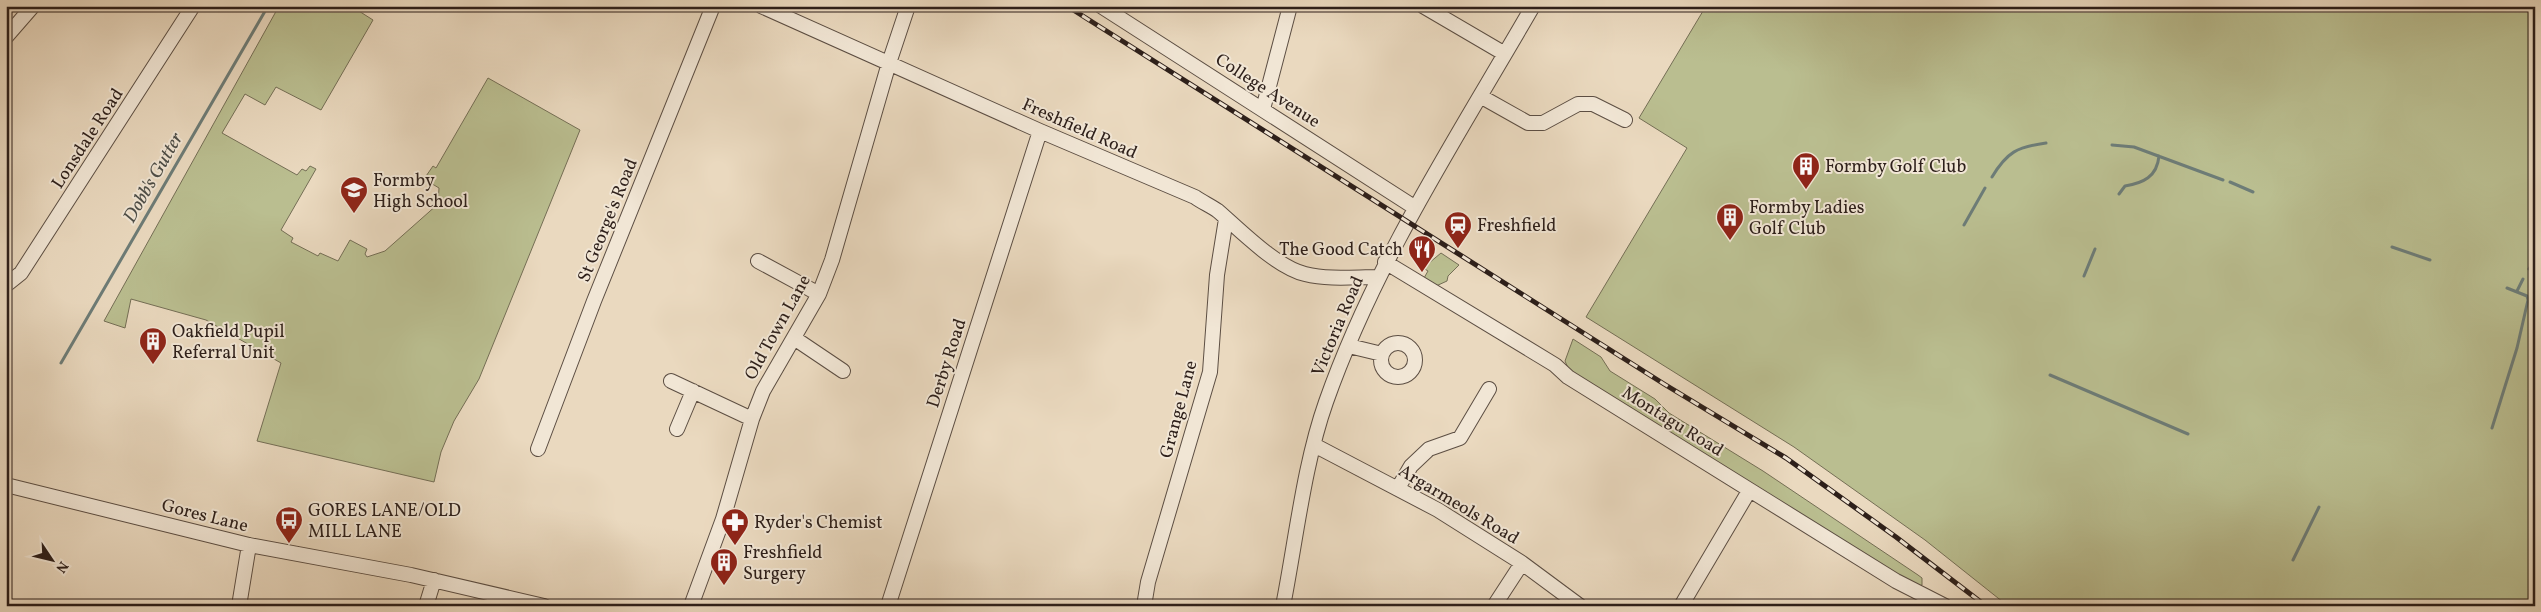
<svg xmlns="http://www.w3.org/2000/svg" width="2541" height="612" viewBox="0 0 2541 612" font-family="Vollkorn,serif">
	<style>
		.green { fill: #babe90; stroke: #746e55 }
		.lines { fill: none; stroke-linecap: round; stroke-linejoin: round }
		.stream { stroke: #6d7c77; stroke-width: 3 }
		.minor-casing { stroke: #5c4e43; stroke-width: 16 }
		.minor { stroke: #f1e6d5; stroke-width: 14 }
		.rail-casing { stroke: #2d1f1a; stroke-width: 5 }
		.rail { stroke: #f1e6d5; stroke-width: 3; stroke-dasharray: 9; stroke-linecap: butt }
		.labels { text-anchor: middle; stroke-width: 4; stroke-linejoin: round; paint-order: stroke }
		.street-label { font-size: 18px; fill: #2d1f1a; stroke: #f1e6d5 }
		.poi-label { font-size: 18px; fill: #2d1f1a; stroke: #f1e6d5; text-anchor: start }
		.water-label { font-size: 19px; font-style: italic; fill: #4d4e48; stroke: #f1e6d5 }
	</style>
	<rect width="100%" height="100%" fill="#ead9bf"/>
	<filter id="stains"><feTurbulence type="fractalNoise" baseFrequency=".004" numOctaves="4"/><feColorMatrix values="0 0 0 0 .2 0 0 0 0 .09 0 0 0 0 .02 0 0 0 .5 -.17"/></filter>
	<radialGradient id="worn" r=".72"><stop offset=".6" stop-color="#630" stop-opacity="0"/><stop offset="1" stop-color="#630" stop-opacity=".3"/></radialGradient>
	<path class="green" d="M279 6H318L325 11 328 6H351L373 20 321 110 276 87 265 105 245 94 222 133 297 175 302 169 306 171 310 166 316 169 281 230 293 238 291 242 318 256 320 253 338 261 350 240 367 249 365 254 367 257 385 251 438 204 439 188 424 179 433 166 436 168 488 78 580 130 479 379 454 421 441 452 434 482 257 441 281 363 206 320 131 299 125 328 104 321Z
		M1706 6H2535V606H2008L1925 540 1794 447 1586 317 1687 148 1639 118Z
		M1441 253 1459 265 1448 276 1447 281 1436 286 1424 278 1428 271 1423 268Z
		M1573 339 1601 357 1610 371 1655 399 1669 413 1763 471 1918 575 1922 578V585L1917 587 1569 370 1565 361Z"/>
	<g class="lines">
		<path class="stream" d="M2112 145 2134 147 2223 180
			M1992 177C2007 152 2017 147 2046 143
			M2230 182 2253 192
			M2119 194 2125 186C2143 183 2157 177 2159 156
			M1964 225 1985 188
			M2392 247 2430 260
			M2529 269 2535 259
			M2084 276 2095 249
			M2517 291 2523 279
			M61 363 268 6
			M2050 375 2188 434
			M2492 428 2517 348 2528 300 2527 296 2507 288
			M2293 560 2319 507"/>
		<g class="minor-casing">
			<path id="minor" d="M761 6 1040 131 1195 197C1202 202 1211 206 1218 211 1240 230 1276 267 1305 274 1329 280 1354 277 1378 277
				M1101 6 1414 207
				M1423 6 1505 54
				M6 37 33 6
				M1480 96 1528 123H1543L1578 104H1593L1625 120
				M1263 109 1290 6
				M758 261 819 294
				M1385 262 1555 365 1568 377 1896 581 1945 606
				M6 285 21 273 193 6
				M794 338 843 371
				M1381 360a17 17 0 1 1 34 0a17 17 0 1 1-34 0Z
				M1349 346 1382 354
				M671 381 752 419
				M677 429 693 391
				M1314 445 1438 510 1522 563 1580 606
				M538 449 594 301 713 6
				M6 485 249 545 411 575 544 606
				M1398 488 1411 466 1429 449 1460 438 1489 389
				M239 606 249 545
				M426 606 434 580
				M691 606 723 519 752 419 763 391 819 294 832 260 889 63 908 6
				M888 606 1040 131
				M1144 606 1148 582 1210 372 1217 275 1226 219
				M1283 606C1296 540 1304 464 1326 402 1376 260 1458 136 1533 6
				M1494 606 1522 563
				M1681 606 1749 491"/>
		</g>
		<use href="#minor" class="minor"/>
		<g class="rail-casing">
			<path id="rail" d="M1067 6 1664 384 1786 458 1896 537 1986 606"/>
		</g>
		<use href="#rail" class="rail"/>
	</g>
	<defs>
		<g id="building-pin" transform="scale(1.4375)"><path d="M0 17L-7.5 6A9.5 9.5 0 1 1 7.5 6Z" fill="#8f2418" stroke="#f1e6d5"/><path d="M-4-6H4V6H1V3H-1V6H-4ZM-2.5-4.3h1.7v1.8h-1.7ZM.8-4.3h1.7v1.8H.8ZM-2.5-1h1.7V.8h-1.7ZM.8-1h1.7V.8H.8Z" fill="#fff"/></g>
		<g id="school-pin" transform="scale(1.4375)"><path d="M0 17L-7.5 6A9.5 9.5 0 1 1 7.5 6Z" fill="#8f2418" stroke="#f1e6d5"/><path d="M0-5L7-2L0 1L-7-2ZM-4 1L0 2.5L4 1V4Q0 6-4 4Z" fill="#fff"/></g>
		<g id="station-pin" transform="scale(1.4375)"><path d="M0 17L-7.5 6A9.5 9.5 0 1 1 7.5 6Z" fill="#8f2418" stroke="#f1e6d5"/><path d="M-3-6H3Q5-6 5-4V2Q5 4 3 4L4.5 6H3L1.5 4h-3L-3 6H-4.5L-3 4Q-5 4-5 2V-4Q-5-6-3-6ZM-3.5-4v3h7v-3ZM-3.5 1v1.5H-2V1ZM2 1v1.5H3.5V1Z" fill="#fff"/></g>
		<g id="restaurant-pin" transform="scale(1.4375)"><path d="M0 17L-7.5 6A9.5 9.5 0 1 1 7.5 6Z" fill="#8f2418" stroke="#f1e6d5"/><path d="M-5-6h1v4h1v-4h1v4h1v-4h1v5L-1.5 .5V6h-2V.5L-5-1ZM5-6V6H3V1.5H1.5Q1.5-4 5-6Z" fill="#fff"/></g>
		<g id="bus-pin" transform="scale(1.4375)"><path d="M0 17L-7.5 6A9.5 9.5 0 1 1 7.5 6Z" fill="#8f2418" stroke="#f1e6d5"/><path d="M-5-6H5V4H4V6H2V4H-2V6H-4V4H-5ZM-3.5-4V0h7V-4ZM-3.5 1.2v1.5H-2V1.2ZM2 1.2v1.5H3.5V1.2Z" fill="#fff"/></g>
		<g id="pharmacy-pin" transform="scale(1.4375)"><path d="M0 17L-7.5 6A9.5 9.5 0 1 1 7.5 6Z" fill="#8f2418" stroke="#f1e6d5"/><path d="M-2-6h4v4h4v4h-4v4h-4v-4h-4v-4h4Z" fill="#fff"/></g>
	</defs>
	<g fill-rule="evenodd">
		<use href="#building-pin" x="1806" y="166"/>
		<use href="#school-pin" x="354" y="190"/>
		<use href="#building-pin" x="1730" y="217"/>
		<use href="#station-pin" x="1458" y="225"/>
		<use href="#restaurant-pin" x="1422" y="249"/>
		<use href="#building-pin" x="153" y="341"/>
		<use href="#bus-pin" x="289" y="520"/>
		<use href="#pharmacy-pin" x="735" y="522"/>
		<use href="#building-pin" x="724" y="562"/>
	</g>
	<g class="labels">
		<g class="street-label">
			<text transform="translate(1268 90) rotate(33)" y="6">College Avenue</text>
			<text transform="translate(1080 128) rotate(24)" y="6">Freshfield Road</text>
			<text transform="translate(87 138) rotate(-57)" y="6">Lonsdale Road</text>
			<text transform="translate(607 220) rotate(-68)" y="6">St George's Road</text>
			<text transform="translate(1337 326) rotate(-67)" y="6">Victoria Road</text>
			<text transform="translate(777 327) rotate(-61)" y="6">Old Town Lane</text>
			<text transform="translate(946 363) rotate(-72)" y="6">Derby Road</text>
			<text transform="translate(1178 409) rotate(-75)" y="6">Grange Lane</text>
			<text transform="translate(1673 421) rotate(32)" y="6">Montagu Road</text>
			<text transform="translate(1459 504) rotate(31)" y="6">Argarmeols Road</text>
			<text transform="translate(205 515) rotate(14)" y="6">Gores Lane</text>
		</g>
		<g class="poi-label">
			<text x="1825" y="172">Formby Golf Club</text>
			<text x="373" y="186">Formby<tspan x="373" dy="21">High School</tspan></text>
			<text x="1749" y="213">Formby Ladies<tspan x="1749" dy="21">Golf Club</tspan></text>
			<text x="1477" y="231">Freshfield</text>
			<text x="1403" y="255" text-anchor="end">The Good Catch</text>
			<text x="172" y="337">Oakfield Pupil<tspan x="172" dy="21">Referral Unit</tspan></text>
			<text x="308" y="516">GORES LANE/OLD<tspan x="308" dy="21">MILL LANE</tspan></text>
			<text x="754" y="528">Ryder's Chemist</text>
			<text x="743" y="558">Freshfield<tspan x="743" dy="21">Surgery</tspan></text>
		</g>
		<g class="water-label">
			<text transform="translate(152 177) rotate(-60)" y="7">Dobb's Gutter</text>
		</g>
	</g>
	<rect width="2541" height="612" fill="none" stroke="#ead9bf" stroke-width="25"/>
	<rect x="8" y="8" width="2526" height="597" fill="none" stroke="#2d1f1a" stroke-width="2.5"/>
	<rect x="12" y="12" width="2516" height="587" fill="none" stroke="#2d1f1a"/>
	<g transform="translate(52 560) rotate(125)" stroke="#f1e6d5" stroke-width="4" paint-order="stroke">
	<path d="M0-4L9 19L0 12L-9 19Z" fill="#2d1f1a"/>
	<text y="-8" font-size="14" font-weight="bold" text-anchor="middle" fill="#2d1f1a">N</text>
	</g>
	<rect width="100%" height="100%" filter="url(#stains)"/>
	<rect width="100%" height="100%" fill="url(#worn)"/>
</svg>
